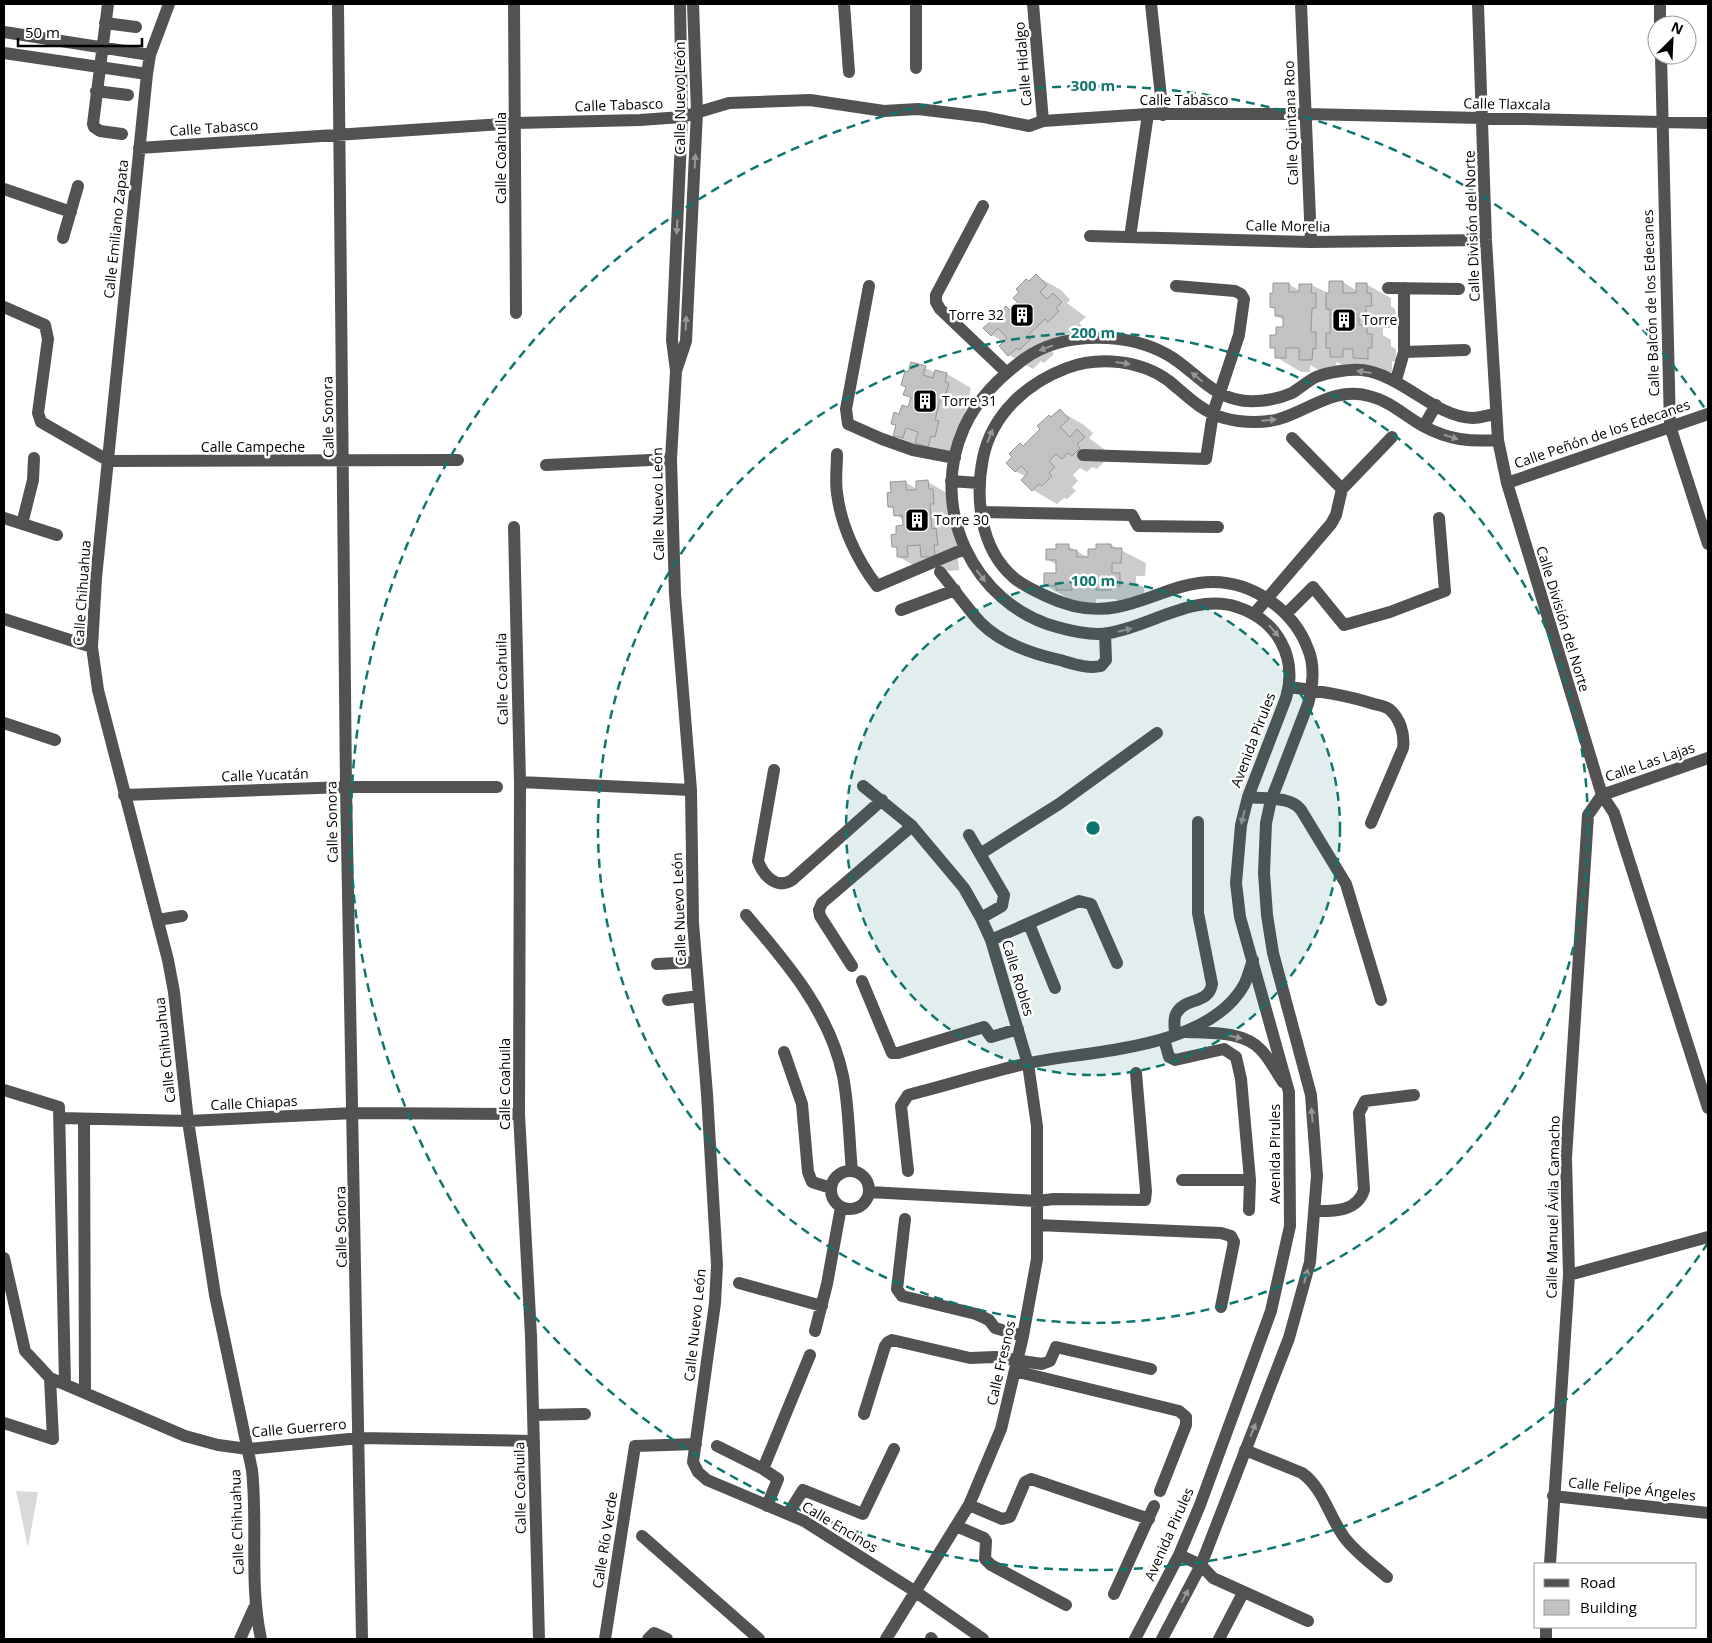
<svg xmlns="http://www.w3.org/2000/svg" width="1712" height="1643" viewBox="0 0 1712 1643" font-family="'Open Sans',sans-serif">
	<style>
		.green { fill: #d9d9d9 }
		.shadow { fill: #0003 }
		.building { fill: #c2c2c2; stroke: #969696 }
		.lines { fill: none; stroke-linecap: round; stroke-linejoin: round }
		.minor { stroke: #525252; stroke-width: 12 }
		.oneway { fill: #979797 }
		.ring { fill: none; stroke: #0f766e; stroke-width: 2.5; stroke-dasharray: 9 6 }
		.labels { text-anchor: middle; stroke-width: 5; stroke-linejoin: round; paint-order: stroke }
		.street-label { font-size: 14px; fill: #000; stroke: #fff }
		.poi-label { font-size: 14px; fill: #000; stroke: #fff; text-anchor: start }
		.centre { fill: #0f766e; stroke: #fff; stroke-width: 2.5 }
		.ring-label { font-size: 15px; text-anchor: middle; font-weight: bold; fill: #0f766e; stroke: #fff; stroke-width: 5; stroke-linejoin: round; paint-order: stroke }
	</style>
	<rect width="100%" height="100%" fill="#fff"/>
	<path class="green" d="M16 1491 38 1492 28 1547Z"/>
	<path class="shadow" d="M1036 276 1061 290 1070 300 1067 303 1086 317 1079 323 1082 326 1073 335 1069 333 1051 350 1054 354 1044 363 1041 361 1033 369 1009 355 1004 342 992 335 1001 313 1006 308 1013 312 1020 304 1030 282Z
		M1343 282 1357 291 1366 284 1391 298V306L1395 309 1396 319H1390V328H1383V335L1391 340V346L1396 349V362L1392 361V372L1356 371 1336 362V373H1324L1310 365V372H1301L1276 357 1277 350 1271 347 1284 328V320L1276 316V310L1271 307 1289 284 1300 291 1311 285 1331 294Z
		M925 368 936 373V371L947 374 971 388 969 396 973 398 970 411 966 410 953 460 919 449 894 435 897 426 892 424 909 409 912 399 905 394Z
		M1060 411 1084 425 1093 433 1089 438 1108 452 1101 459 1104 462 1097 469 1092 467 1087 472 1080 468 1073 475 1078 481 1072 487 1076 491 1067 499 1064 498 1057 504 1033 490 1026 477 1015 471 1024 447Z
		M905 482 917 489 928 482 952 496 956 541 961 544V558H958L959 570 947 571 931 562 923 571 899 557 898 550 893 546 904 526V520L895 515V509L890 506Z
		M1111 545 1146 563 1145 576H1136V583L1144 588V599L1122 603 1115 599H1096V603H1081L1069 599 1045 585 1057 574V565L1047 559 1057 550 1068 546 1089 558 1098 550Z"/>
	<path class="building" d="M1036 274 1047 285 1040 292 1047 299 1053 293 1062 302 1056 308 1059 311 1048 322 1045 319 1027 336 1031 339 1019 350 1017 348 1008 356 999 346 1007 338 998 328 991 336 983 328 991 321 987 317 996 309 1000 312 1006 306 1011 311 1019 304 1013 298 1019 292 1016 289 1026 279 1029 281Z
		M1329 281H1343V293H1356V283H1367V293H1371L1372 306H1366V314H1359V325H1367V334H1372V348H1368V359L1353 358V349H1343V357H1330V348H1326V333H1330V309H1326V293H1329Z
		M1273 283H1289V292H1299V284H1312L1311 293H1316V308H1312L1311 332H1316V349L1313 348 1312 360H1299V348H1286V358H1275V348H1270V335H1276V327H1283V316H1275V308L1270 307V293H1273Z
		M911 362 926 366 923 375 933 378 935 370 947 373 945 382 949 383 945 398 941 397 935 420 939 421 935 437 931 436 928 447 915 443 918 432 906 428 903 438 893 436 896 425 891 424 894 412 899 414 902 405 908 407 911 397 903 395 906 387 901 385 905 371 908 372Z
		M1060 409 1069 419 1060 427 1070 437 1077 429 1085 437 1077 444 1080 448 1072 456 1068 453 1062 459 1056 454 1049 461 1055 467 1049 473 1052 476 1042 486 1039 484 1032 491 1021 480 1028 473 1021 466 1015 472 1006 463 1012 457 1009 454 1020 443 1023 446 1040 429 1037 426 1049 415 1051 417Z
		M928 480 929 489H933L934 504H930L932 529 936 528 938 545H934L935 557H921L920 545 907 546 908 557H897V547H892L891 535 896 534V526L903 525 902 515 894 516 893 507H888L887 493 891 492 890 482 906 481V490H916V481Z
		M1056 544H1069V550H1077V557H1088V549H1096V544H1111V548H1122L1121 563H1112V573H1120V586H1112L1111 590H1096V586L1072 585V590H1056V586H1044V573H1056V560H1046V549H1056Z"/>
	<g class="lines">
		<path class="minor" d="M108 4 93 124 94 127 100 131 122 134
			M169 4 150 55 147 74 96 578 92 647 98 690 168 960 174 992 188 1121 215 1295 252 1470C258 1526 249 1583 261 1639
			M338 4 346 787 362 1639
			M514 4 516 313
			M680 4 682 117 672 340 676 371 671 459 675 594 691 790 693 923 707 1094 717 1265 715 1303 693 1462 698 1472 707 1480 804 1521 916 1592 983 1639
			M844 4 849 72
			M916 4V68
			M1033 4 1043 121
			M1151 4 1163 115
			M1301 4 1311 242
			M1478 4 1486 240 1498 440 1507 483 1602 795 1614 813 1708 1108
			M1660 4V25
			M105 23 136 27
			M4 32 150 55
			M4 53 147 74
			M1661 55 1670 426 1708 544
			M96 91 128 95
			M139 148 516 123 640 120 682 117 729 103 810 100 884 111 918 109 984 117 1029 126 1043 121 1148 114H1305L1708 123
			M4 189 71 212
			M983 206 936 295V302L940 309 1006 372
			M1090 236 1311 242 1486 240
			M1130 237 1148 114
			M63 238 78 186
			M869 286 846 409 848 424 882 439 913 450 955 458
			M1388 288 1459 289
			M4 307 45 325 48 339 38 413 41 422 109 461 458 460
			M1404 352 1465 350
			M676 371 686 341 697 112 693 4
			M1396 380 1404 352V288
			M1424 426 1436 405
			M1292 438 1342 489
			M837 454C837 467 835 481 837 493 841 526 857 560 877 586L964 549
			M1083 455 1206 459 1213 413 1239 335 1244 299 1241 294 1235 291 1176 286
			M546 465 671 459
			M951 481 978 483
			M1507 483 1708 414
			M982 512 1132 515 1138 526 1218 527
			M4 518 57 535
			M22 524 33 480 34 458
			M514 527 520 782 519 1114 531 1336 539 1639
			M940 572C954 589 966 607 981 623 1001 643 1033 654 1060 660 1074 664 1088 669 1101 666L1106 660 1105 634
			M901 610 955 590
			M1254 614 1331 524 1336 515 1342 489 1392 437
			M1286 614 1313 587 1344 625 1390 612 1445 591 1439 518
			M4 619 92 647
			M1289 687C1318 691 1346 695 1374 704 1378 705 1385 706 1389 709 1400 718 1405 734 1403 748L1371 823
			M4 723 55 740
			M774 770 758 861C763 875 776 890 792 880L882 800
			M520 782 691 790
			M863 786 912 826 964 888 981 918 991 940 1028 1064 1037 1126V1259L1023 1336 1001 1429 969 1505 886 1639
			M124 795 346 787H497
			M1248 797C1264 799 1291 796 1301 810L1346 884 1381 1000
			M969 835 1004 895 1002 906 981 918
			M980 854 1059 804 1157 733
			M746 915C787 963 830 1013 843 1076 849 1107 849 1140 852 1171
			M158 920 182 916
			M1029 924 1055 988
			M991 940 1079 901 1091 904 1117 963
			M657 964 696 962
			M852 966 820 916 819 910 822 903 912 826
			M862 981 892 1053H898L984 1027 991 1037 1018 1029
			M668 1000 699 996
			M1187 1032C1210 1033 1244 1031 1261 1050 1270 1059 1276 1072 1283 1082
			M1175 1034C1175 1028 1173 1019 1176 1014 1184 997 1209 1005 1212 984L1198 913V822
			M1164 1039 1169 1057 1175 1060 1224 1049 1236 1057 1241 1079 1250 1180 1249 1210
			M784 1052 802 1104 808 1172 812 1182 831 1188
			M4 1090 59 1107 65 1384
			M60 1118 188 1121 354 1113 519 1114
			M84 1119 85 1392
			M908 1171 901 1106 908 1095C948 1085 988 1072 1029 1063 1094 1050 1208 1049 1244 985 1248 977 1250 968 1253 960
			M831 1190a19 19 0 1 1 38 0a19 19 0 1 1-38 0Z
			M1182 1180H1250
			M869 1192 1037 1201 1054 1199 1145 1200 1146 1191 1136 1073
			M1315 1211C1334 1211 1357 1212 1364 1190L1359 1113 1365 1101 1414 1095
			M905 1219 897 1289 902 1296 976 1314 989 1320 995 1328 1023 1336
			M1037 1225 1221 1233 1231 1236 1234 1242 1221 1307
			M4 1258 25 1351 50 1378 185 1436 218 1445 248 1449 359 1438 534 1441
			M1569 1275 1708 1237
			M739 1283 822 1306
			M815 1331 827 1284 841 1207
			M1015 1371 1179 1411 1186 1417V1425L1160 1491
			M864 1414 885 1346 888 1342 892 1340 970 1358 995 1357 1042 1364 1050 1361 1056 1347 1151 1369
			M533 1415 585 1414
			M4 1423 53 1439 50 1378
			M717 1446 763 1469 778 1479 767 1506
			M1245 1450 1302 1473C1323 1488 1329 1516 1344 1537 1355 1552 1373 1565 1387 1577
			M763 1469 810 1355
			M1553 1496 1708 1513
			M969 1505 1002 1519 1010 1517 1025 1482 1031 1479 1149 1519
			M788 1514 803 1490 863 1514 894 1449
			M956 1526 984 1538 986 1541 985 1559 991 1565 1066 1605
			M642 1536 759 1639
			M1179 1555 1201 1565 1213 1578 1308 1621
			M1550 1564 1569 1275 1566 1158 1588 815 1602 795 1708 758
			M1114 1594 1154 1506
			M931 1638 932 1639
			M240 1639 254 1608
			M605 1639 635 1446 696 1444
			M648 1639 654 1633 667 1639
			M1135 1639 1179 1555 1200 1505 1271 1311 1290 1226 1289 1092 1240 917 1236 883 1241 825 1248 797 1286 698C1298 657 1277 620 1237 607 1194 593 1151 626 1109 633 1094 636 1071 631 1057 627 973 604 928 508 964 428 977 399 999 378 1024 359 1063 331 1127 332 1168 355 1191 368 1209 393 1235 399 1252 404 1276 400 1292 393 1300 388 1308 381 1316 377 1329 372 1349 369 1362 370 1403 375 1434 417 1473 418 1480 418 1488 415 1496 414
			M1162 1639 1201 1565 1289 1338 1310 1262 1317 1176 1311 1095 1273 953 1267 915 1264 873 1266 823 1271 800 1308 704C1313 687 1315 665 1308 649 1294 611 1254 582 1213 582 1178 582 1150 601 1117 607 1091 612 1069 607 1046 596 1035 591 1022 585 1013 577 980 548 975 498 983 458 992 414 1027 383 1067 368 1099 356 1141 360 1169 381 1186 395 1202 412 1224 418 1241 423 1268 424 1285 417 1313 407 1337 387 1369 396 1390 401 1405 416 1423 426 1449 440 1470 442 1498 440
			M1219 1639 1243 1593
			M1546 1639V1627"/>
	</g>
	<defs><path id="oneway-solid" d="M-6-.8H1V-3.2L6.5 0L1 3.2V.8H-6Z" transform="scale(1.25)"/></defs>
	<g class="oneway">
		<use href="#oneway-solid" transform="translate(695 161) rotate(-87)"/>
		<use href="#oneway-solid" transform="translate(677 227) rotate(93)"/>
		<use href="#oneway-solid" transform="translate(686 323) rotate(-87)"/>
		<use href="#oneway-solid" transform="translate(1046 348) rotate(159)"/>
		<use href="#oneway-solid" transform="translate(1123 363) rotate(8)"/>
		<use href="#oneway-solid" transform="translate(1364 372) rotate(-172)"/>
		<use href="#oneway-solid" transform="translate(1197 377) rotate(-141)"/>
		<use href="#oneway-solid" transform="translate(1269 420) rotate(-5)"/>
		<use href="#oneway-solid" transform="translate(990 436) rotate(-68)"/>
		<use href="#oneway-solid" transform="translate(1451 437) rotate(18)"/>
		<use href="#oneway-solid" transform="translate(981 576) rotate(52)"/>
		<use href="#oneway-solid" transform="translate(1125 630) rotate(-13)"/>
		<use href="#oneway-solid" transform="translate(1274 631) rotate(50)"/>
		<use href="#oneway-solid" transform="translate(1243 817) rotate(104)"/>
		<use href="#oneway-solid" transform="translate(1235 1037) rotate(13)"/>
		<use href="#oneway-solid" transform="translate(1312 1115) rotate(-95)"/>
		<use href="#oneway-solid" transform="translate(1306 1276) rotate(-75)"/>
		<use href="#oneway-solid" transform="translate(1253 1430) rotate(-68)"/>
		<use href="#oneway-solid" transform="translate(1185 1596) rotate(-62)"/>
	</g>
	<circle cx="1093" cy="828" r="247" fill="#0f766e" fill-opacity=".12"/>
	<g class="ring">
		<circle cx="1093" cy="828" r="247"/>
		<circle cx="1093" cy="828" r="495"/>
		<path d="M1708 1243A742 742 0 1 1 1708 413"/>
	</g>
	<defs>
		<g id="building-square" transform="scale(1.25)"><rect x="-9" y="-9" width="18" height="18" rx="4" fill="#000" stroke="#fff"/><path d="M-4-6H4V6H1V3H-1V6H-4ZM-2.5-4.3h1.7v1.8h-1.7ZM.8-4.3h1.7v1.8H.8ZM-2.5-1h1.7V.8h-1.7ZM.8-1h1.7V.8H.8Z" fill="#fff"/></g>
	</defs>
	<g fill-rule="evenodd">
		<use href="#building-square" x="1022" y="315"/>
		<use href="#building-square" x="1344" y="320"/>
		<use href="#building-square" x="925" y="401"/>
		<use href="#building-square" x="917" y="520"/>
	</g>
	<g class="labels">
		<g class="street-label">
			<text transform="translate(1023 64) rotate(-95)" y="5">Calle Hidalgo</text>
			<text transform="translate(680 98) rotate(-90)" y="5">Calle Nuevo León</text>
			<text x="1184" y="105">Calle Tabasco</text>
			<text transform="translate(1507 104) rotate(1)" y="5">Calle Tlaxcala</text>
			<text transform="translate(619 105) rotate(-2)" y="5">Calle Tabasco</text>
			<text transform="translate(1291 123) rotate(-92)" y="5">Calle Quintana Roo</text>
			<text transform="translate(214 128) rotate(-4)" y="5">Calle Tabasco</text>
			<text transform="translate(501 158) rotate(-90)" y="5">Calle Coahuila</text>
			<text transform="translate(1288 226) rotate(1)" y="5">Calle Morelia</text>
			<text transform="translate(1472 226) rotate(-92)" y="5">Calle División del Norte</text>
			<text transform="translate(116 229) rotate(-84)" y="5">Calle Emiliano Zapata</text>
			<text transform="translate(1651 303) rotate(-92)" y="5">Calle Balcón de los Edecanes</text>
			<text transform="translate(328 417) rotate(-91)" y="5">Calle Sonora</text>
			<text transform="translate(1602 434) rotate(-19)" y="5">Calle Peñón de los Edecanes</text>
			<text x="253" y="452">Calle Campeche</text>
			<text transform="translate(658 504) rotate(-91)" y="5">Calle Nuevo León</text>
			<text transform="translate(82 593) rotate(-86)" y="5">Calle Chihuahua</text>
			<text transform="translate(1563 619) rotate(73)" y="5">Calle División del Norte</text>
			<text transform="translate(502 679) rotate(-91)" y="5">Calle Coahuila</text>
			<text transform="translate(1253 740) rotate(-69)" y="5">Avenida Pirules</text>
			<text transform="translate(1650 762) rotate(-19)" y="5">Calle Las Lajas</text>
			<text transform="translate(265 775) rotate(-2)" y="5">Calle Yucatán</text>
			<text transform="translate(332 822) rotate(-91)" y="5">Calle Sonora</text>
			<text transform="translate(679 909) rotate(-92)" y="5">Calle Nuevo León</text>
			<text transform="translate(1018 978) rotate(73)" y="5">Calle Robles</text>
			<text transform="translate(165 1050) rotate(-96)" y="5">Calle Chihuahua</text>
			<text transform="translate(505 1084) rotate(-90)" y="5">Calle Coahuila</text>
			<text transform="translate(254 1103) rotate(-3)" y="5">Calle Chiapas</text>
			<text transform="translate(1275 1154) rotate(-90)" y="5">Avenida Pirules</text>
			<text transform="translate(1553 1207) rotate(-89)" y="5">Calle Manuel Ávila Camacho</text>
			<text transform="translate(341 1227) rotate(-91)" y="5">Calle Sonora</text>
			<text transform="translate(695 1325) rotate(-84)" y="5">Calle Nuevo León</text>
			<text transform="translate(1001 1363) rotate(-77)" y="5">Calle Fresnos</text>
			<text transform="translate(299 1428) rotate(-5)" y="5">Calle Guerrero</text>
			<text transform="translate(520 1488) rotate(-91)" y="5">Calle Coahuila</text>
			<text transform="translate(1632 1489) rotate(6)" y="5">Calle Felipe Ángeles</text>
			<text transform="translate(237 1522) rotate(-92)" y="5">Calle Chihuahua</text>
			<text transform="translate(840 1527) rotate(31)" y="5">Calle Encinos</text>
			<text transform="translate(1169 1534) rotate(-66)" y="5">Avenida Pirules</text>
			<text transform="translate(605 1540) rotate(-81)" y="5">Calle Río Verde</text>
		</g>
		<g class="poi-label">
			<text x="1004" y="320" text-anchor="end">Torre 32</text>
			<text x="1362" y="325">Torre</text>
			<text x="942" y="406">Torre 31</text>
			<text x="934" y="525">Torre 30</text>
		</g>
	</g>
	<circle cx="1093" cy="828" r="8" class="centre"/>
	<g class="ring-label">
		<text x="1093" y="91">300 m</text>
		<text x="1093" y="338">200 m</text>
		<text x="1093" y="586">100 m</text>
	</g>
	<rect width="1712" height="1643" fill="none" stroke="#000000" stroke-width="10"/>
	<rect x="1534" y="1563" width="162" height="65" fill="#ffffff" stroke="#999999"/>
	<rect x="1544" y="1579" width="25" height="8" fill="#525252" stroke="#999999"/>
	<text x="1580" y="1588" font-size="15" fill="#000000">Road</text>
	<rect x="1544" y="1600" width="25" height="15" fill="#c2c2c2" stroke="#999999"/>
	<text x="1580" y="1613" font-size="15" fill="#000000">Building</text>
	<g transform="translate(1672 40) rotate(24)"><circle r="24" fill="#ffffff" stroke="#999999"/>
	<path d="M0-4L9 19L0 12L-9 19Z" fill="#000000"/>
	<text y="-8" font-size="14" font-weight="bold" text-anchor="middle" fill="#000000">N</text>
	</g>
	<path d="M18 38v8h124v-8" fill="none" stroke="#000000" stroke-width="2.5"/>
	<text x="25" y="38" font-size="15" fill="#000000" stroke="#ffffff" stroke-width="4" paint-order="stroke">50 m</text>
</svg>
